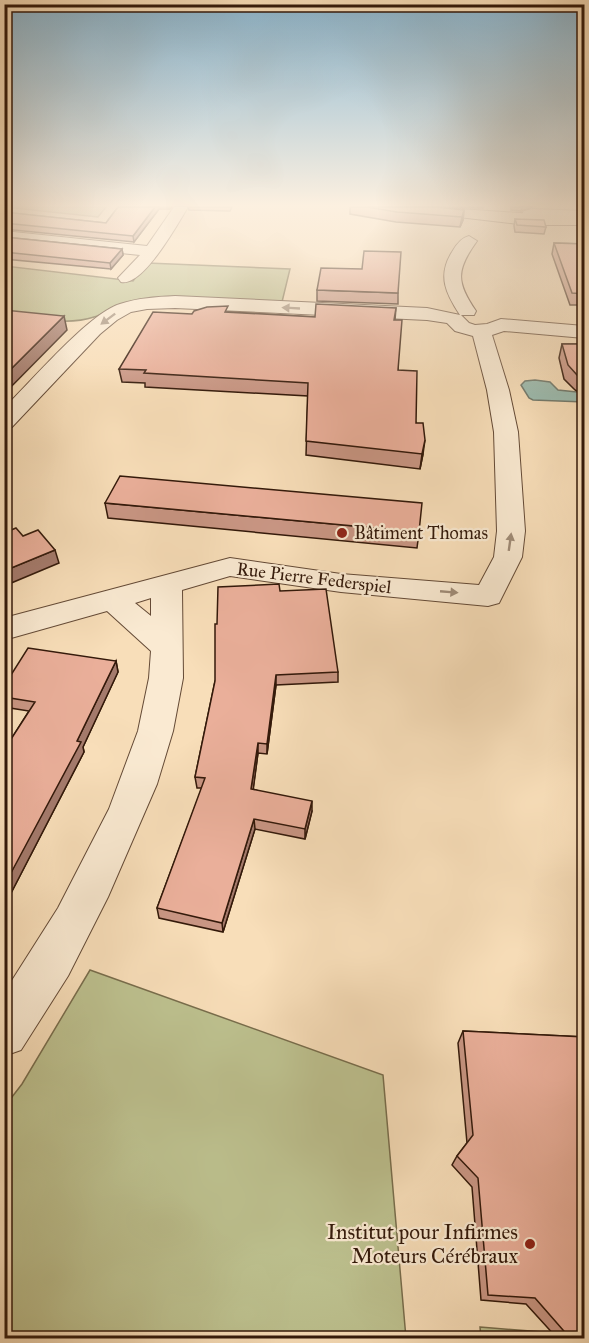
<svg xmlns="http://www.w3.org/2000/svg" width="589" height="1343" viewBox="0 0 589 1343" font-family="'IM FELL Great Primer',serif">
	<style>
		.green { fill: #bdc18f; stroke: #786d4c; stroke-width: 1.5 }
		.water { fill: #9dbcb0; stroke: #737b6e; stroke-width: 1.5 }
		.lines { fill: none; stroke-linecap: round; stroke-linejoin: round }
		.minor-casing { stroke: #644a36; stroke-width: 2 }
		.major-casing { stroke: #33190a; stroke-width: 2 }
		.minor { fill: #faead2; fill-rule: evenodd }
		.major { fill: #f8deb9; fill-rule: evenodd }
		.wall { fill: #c99684; stroke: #33190a; stroke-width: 1.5 }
		.shaded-wall { fill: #a47a6c; stroke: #33190a; stroke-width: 1.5 }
		.building { fill: #eaaf9a; stroke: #33190a; stroke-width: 1.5 }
		.oneway { fill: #a08c78 }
		.poi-dot { fill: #8f2418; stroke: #faead2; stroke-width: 2 }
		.labels { text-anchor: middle; stroke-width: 4.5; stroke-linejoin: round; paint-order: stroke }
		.poi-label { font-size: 18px; fill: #33190a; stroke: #faead2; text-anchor: start }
		.street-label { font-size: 18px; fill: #33190a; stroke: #faead2 }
		.near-poi-label { font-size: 21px; fill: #33190a; stroke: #faead2; text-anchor: end }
	</style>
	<rect width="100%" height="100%" fill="#f8deb9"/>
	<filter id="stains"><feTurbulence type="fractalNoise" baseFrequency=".00333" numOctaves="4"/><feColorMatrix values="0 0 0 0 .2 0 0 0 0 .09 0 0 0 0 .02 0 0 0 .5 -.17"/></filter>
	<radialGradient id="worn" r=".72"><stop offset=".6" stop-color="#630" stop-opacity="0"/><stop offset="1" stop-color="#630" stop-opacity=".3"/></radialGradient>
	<path class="green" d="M5 207H106L98 217Z
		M147 263 290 269 282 302 119 305C110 308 103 315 94 317 68 326 31 318 5 315V266L133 281Z
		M90 970 383 1075 406 1338H5V1106L22 1084Z
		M480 1327 543 1332 548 1338H481Z"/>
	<path class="water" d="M535 380 550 382 558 390 577 392 584 396V402L533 400 529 398 521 385 525 381Z"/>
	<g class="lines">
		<g class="minor-casing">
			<path id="minor" d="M174 207H188C177 225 143 287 121 282L118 278 140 255 4 241V231L147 246Z
				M533 209 584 211V219L535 218 532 223H522L519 220 524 211Z
				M469 236 477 241C456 270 456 282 476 311L474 315H461L469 323 475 325 487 324 501 319 584 326V338L504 331 492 335 509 390 518 432 525 531 522 557 499 603 488 606 341 592 230 576 182 590 183 678 173 731 157 784 108 897 68 976 21 1050 4 1056V993L58 908 109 809 138 731 149 678 151 651 107 611 4 640V618L230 558 341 574 479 585 494 557 497 531 494 432 487 390 473 336 455 331 447 323 427 320 175 308 147 309 131 312 117 320 100 334 12 427 4 429V408C31 382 88 314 120 304 138 298 156 297 175 296L427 308 460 315C446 294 437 276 452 252 456 245 461 238 469 236ZM151 598V616L135 603Z"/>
		</g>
		<g class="major-casing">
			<path id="major" d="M400 207C461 207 522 215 584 216V225H527L407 211Z"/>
		</g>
		<use href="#minor" class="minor"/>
		<use href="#major" class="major"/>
	</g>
	<path class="wall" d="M118 207H172L170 209H159L134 242 4 229V212L106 223Z
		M188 207H232L230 211 189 210Z
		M350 207H437L464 210 463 220 460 227 396 222 350 214Z
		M438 207H484L483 208Z
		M511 207H533L521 211 511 210Z
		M515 219 546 227 544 234 515 232 514 226Z
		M4 237 122 249 123 255 111 269 4 259Z
		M554 243 585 244V305H570L552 254Z
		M317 290 398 293V304L317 301Z
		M396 308 395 320 398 370 416 423 423 454 420 469 306 455 308 396 145 387V383L122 382 119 369 192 314 228 312 315 317Z
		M585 342V396L575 390 564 379 559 358 562 344H580Z
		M585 437V468L582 445Z
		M105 503 419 532 417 548 108 518Z
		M280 591 338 672V682L276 685 267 754 258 753 253 789 312 811 305 839 255 829 223 932 159 918 157 908 202 788H197L195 777 215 681Z
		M116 661 118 672 83 747 84 752 9 897 4 896V743L8 744 29 711 4 707V686Z
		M463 1031 585 1037V1338H580L578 1336 576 1338H557L526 1304 481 1300 472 1187 452 1165 457 1156 467 1143 458 1043Z"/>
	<path class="shaded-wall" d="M155 207H159V209L134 242 133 236Z
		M522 207H533L521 211Z
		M464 210 463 220 460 227 462 217Z
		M122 249 123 255 111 269 110 263Z
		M64 316 67 330 4 394V376Z
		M425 440 423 454 420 469 422 454Z
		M55 550 59 563 4 586V571Z
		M116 661 118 672 83 747 84 752 9 897 4 888V886L77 741Z
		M276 675V685L267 754V744Z
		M258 743V753L252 799 251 789Z
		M312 801V811L305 839V829Z
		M254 819 255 829 223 932 222 923Z"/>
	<path class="building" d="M118 207H155L133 236 4 223V212L106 223Z
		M367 207H437L464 210 462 217 397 212Z
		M515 219 544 220 546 227 517 225Z
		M4 237 122 249 110 263 4 252Z
		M554 243 585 244V294L572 293Z
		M364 251 401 252 398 293 317 290 321 268 362 269Z
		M316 304 396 308 394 320H402L398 370 417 371 416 423H423L425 440 422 454 306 441 308 383 144 373 146 370 119 369 153 312 192 314 194 311 207 307 228 306 225 312 315 317Z
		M4 310 64 316 4 376Z
		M585 342V379L578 376 568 365 562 344H580Z
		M120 476 422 503 419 532 105 503Z
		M16 528 23 536 38 530 55 550 4 571V533Z
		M279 584 280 591 326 589 338 672 276 675 267 744 258 743 251 789 312 801 305 829 254 819 222 923 157 908 205 778 195 777 215 681V624H217L218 587Z
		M28 648 116 661 77 741 81 742 4 886V743L8 744 35 702 4 697V686Z
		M463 1031 585 1037V1327L576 1338H570L535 1298 488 1295 478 1178 457 1156 473 1135Z"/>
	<defs><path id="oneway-solid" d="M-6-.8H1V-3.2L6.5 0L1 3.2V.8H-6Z" transform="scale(1.5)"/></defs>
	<g class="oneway">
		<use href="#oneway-solid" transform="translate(291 308) rotate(-177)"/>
		<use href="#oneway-solid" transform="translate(108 319) rotate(143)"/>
		<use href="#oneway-solid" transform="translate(510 542) rotate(-82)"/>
		<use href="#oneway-solid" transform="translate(449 592) rotate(5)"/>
	</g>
	<linearGradient id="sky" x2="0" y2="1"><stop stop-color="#8ab7d2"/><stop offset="0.52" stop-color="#fcf0e0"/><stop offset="1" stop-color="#fcf0e0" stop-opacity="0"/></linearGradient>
	<rect width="589" height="395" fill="url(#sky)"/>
	<g class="poi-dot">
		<circle cx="342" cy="533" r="6"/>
		<circle cx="530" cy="1244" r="6"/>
	</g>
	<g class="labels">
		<g class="poi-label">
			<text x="354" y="539">Bâtiment Thomas</text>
		</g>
		<g class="street-label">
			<text transform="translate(314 578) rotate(7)" y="6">Rue Pierre Federspiel</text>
		</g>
		<g class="near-poi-label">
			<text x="518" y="1239">Institut pour Infirmes<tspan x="518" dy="24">Moteurs Cérébraux</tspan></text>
		</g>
	</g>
	<rect width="589" height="1343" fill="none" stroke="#f8deb9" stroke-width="24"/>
	<rect x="6" y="6" width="577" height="1331" fill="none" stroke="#33190a" stroke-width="3"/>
	<rect x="12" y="12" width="565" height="1319" fill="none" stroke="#33190a" stroke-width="1.5"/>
	<rect width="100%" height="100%" filter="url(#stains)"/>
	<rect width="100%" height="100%" fill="url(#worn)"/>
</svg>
